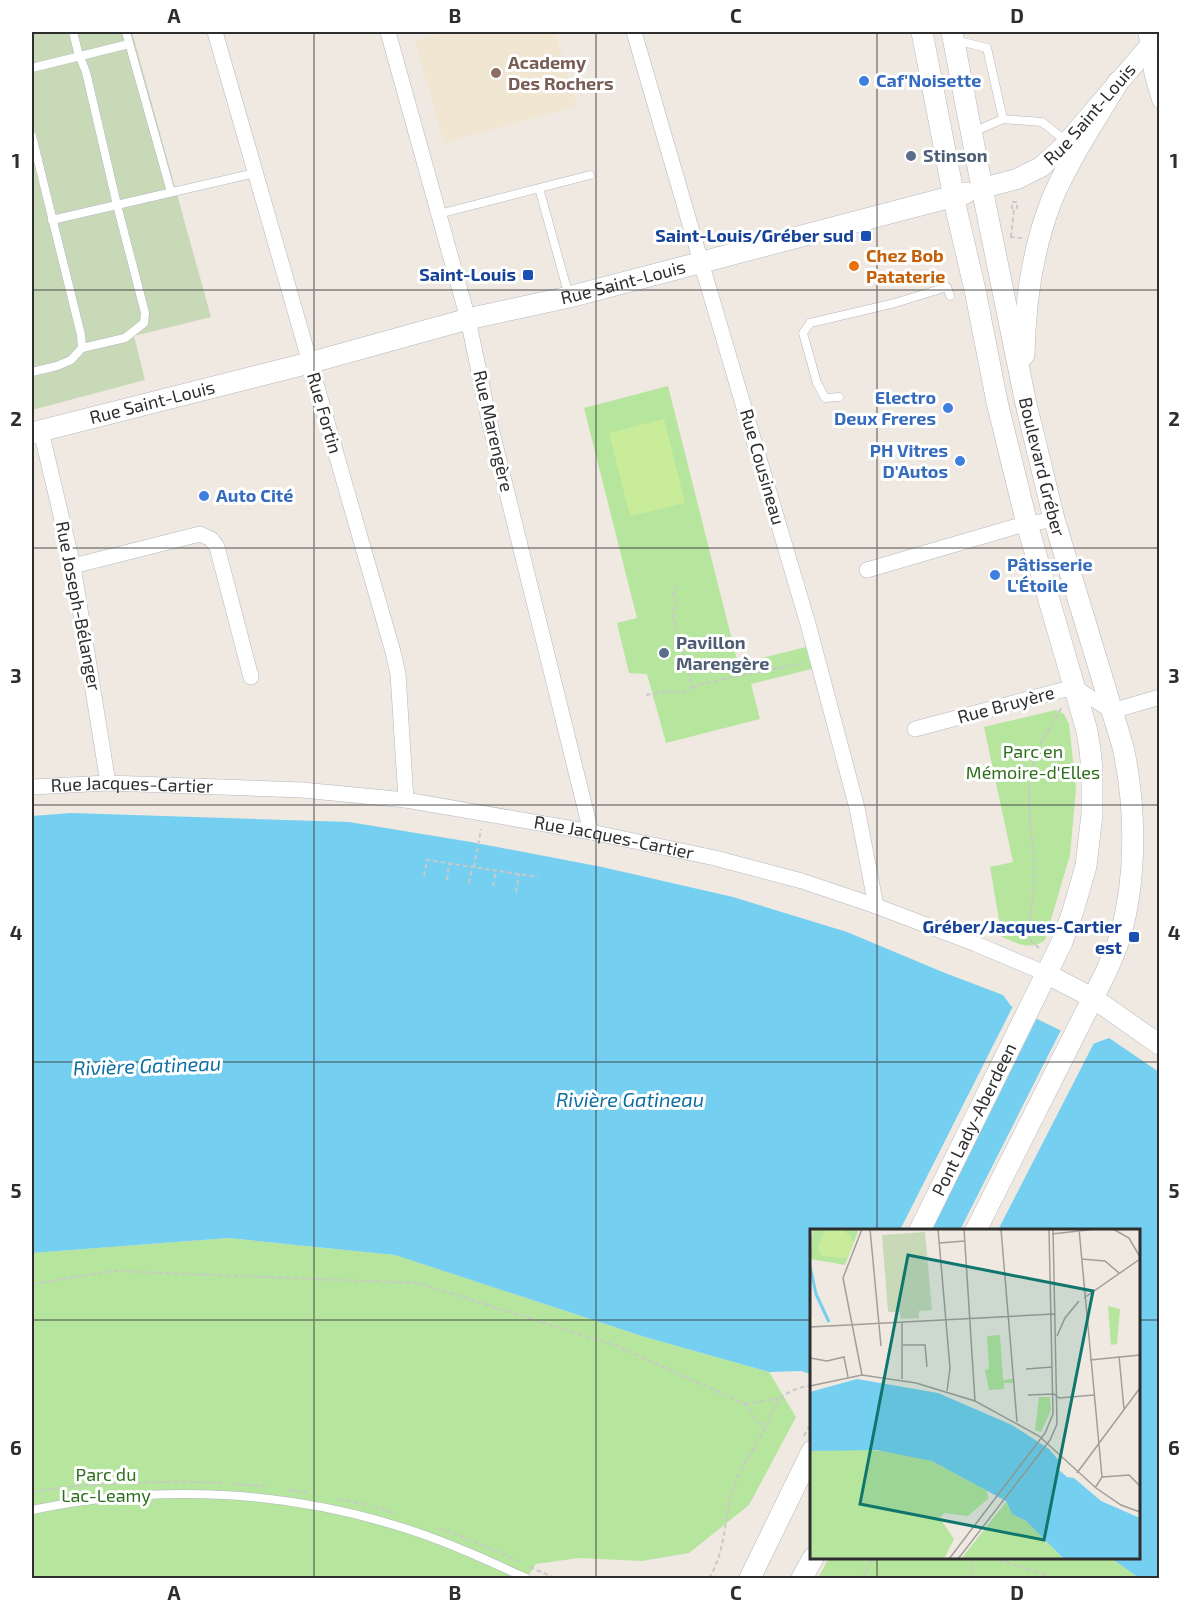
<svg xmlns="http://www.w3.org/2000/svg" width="1191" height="1610" viewBox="0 0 1191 1610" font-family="'Exo 2',sans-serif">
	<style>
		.education { fill: #f0e6d1 }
		.green { fill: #b6e59e }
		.cemetery { fill: #c8d9b8 }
		.pitch { fill: #c9ec9a }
		.water { fill: #75cff0 }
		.pier { fill: #efe9e1 }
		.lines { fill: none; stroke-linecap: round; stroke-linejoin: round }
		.service-casing { stroke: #b4b7c1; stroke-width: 9 }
		.minor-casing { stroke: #b4b7c1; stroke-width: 16 }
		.tertiary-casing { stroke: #b4b7c1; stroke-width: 21 }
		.secondary-casing { stroke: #b4b7c1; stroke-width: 22 }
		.path { stroke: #c9c9c9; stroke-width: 2; stroke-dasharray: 4.5 3; stroke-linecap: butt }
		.service { stroke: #fff; stroke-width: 8 }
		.minor { stroke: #fff; stroke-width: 15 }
		.tertiary { stroke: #fff; stroke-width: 20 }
		.secondary { stroke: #fff; stroke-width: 21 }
		.grid { fill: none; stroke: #2e2e2e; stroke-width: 1.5; stroke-opacity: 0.55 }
		.education-dot { fill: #8d6e63; stroke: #fff; stroke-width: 2 }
		.shop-dot { fill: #3f7fe0; stroke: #fff; stroke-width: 2 }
		.service-dot { fill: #5c6f8a; stroke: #fff; stroke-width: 2 }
		.transit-dot { fill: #1a4fb4; stroke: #fff; stroke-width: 2 }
		.food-dot { fill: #e8710a; stroke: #fff; stroke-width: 2 }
		.labels { text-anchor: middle; stroke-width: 6; stroke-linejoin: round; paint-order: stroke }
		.education-label { font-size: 18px; font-weight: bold; fill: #785e54; stroke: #fff; text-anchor: start }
		.shop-label { font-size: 18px; font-weight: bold; fill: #366cbe; stroke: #fff; text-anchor: start }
		.street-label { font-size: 18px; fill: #2e2e2e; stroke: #fff }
		.service-label { font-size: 18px; font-weight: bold; fill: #4e5e75; stroke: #fff; text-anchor: start }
		.transit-label { font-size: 18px; font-weight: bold; fill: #164399; stroke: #fff; text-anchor: end }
		.food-label { font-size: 18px; font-weight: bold; fill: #c56008; stroke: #fff; text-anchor: start }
		.park-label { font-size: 18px; fill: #2c6e1b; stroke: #fff }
		.water-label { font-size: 20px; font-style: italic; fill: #0d6fa3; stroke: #fff }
		.inset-river { fill: none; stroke: #75cff0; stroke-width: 3 }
		.inset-road { fill: none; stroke: #a29e99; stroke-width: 1.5 }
		.view { fill: #0f766e; fill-opacity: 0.15; stroke: #0f766e; stroke-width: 3 }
		.inset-edge { fill: none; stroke: #2e2e2e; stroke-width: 3 }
		.neatline { fill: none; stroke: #2e2e2e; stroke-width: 2 }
		.grid-label { font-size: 20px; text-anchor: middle; font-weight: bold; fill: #2e2e2e }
	</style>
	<rect width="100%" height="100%" fill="#efe9e1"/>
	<path class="education" d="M444 32H555L577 106 444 143 415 40Z"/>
	<path class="green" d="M668 386 738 664 806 647 812 669 751 684 760 719 666 743 647 674 629 673 617 623 637 618 584 408Z
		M1056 710 1064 714 1069 724 1076 789 1070 855 1045 940C1031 951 1017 943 1002 937L990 867 1013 862 984 727Z
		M228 1238 395 1255 645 1337 769 1372 796 1417 749 1505 689 1553 642 1561 579 1558 536 1564 527 1578H32V1253Z
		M829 1558H1111L1139 1578H818Z"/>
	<path class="cemetery" d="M32 32H132L211 317 134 336 145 380 32 410Z"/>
	<path class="pitch" d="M664 419 685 503 630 516 609 433Z"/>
	<path class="water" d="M71 813 349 822 471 842 602 867 733 897 847 932 945 973 1003 995 1011 1006 1090 1045 1109 1038 1159 1072V1578H1139L1111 1558H1138V1230H812L811 1374 801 1371 769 1372 645 1337 395 1255 228 1238 32 1253V816Z"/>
	<path class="pier" d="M1014 1004 1038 1016 932 1230H900Z
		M1062 1028 1090 1042 1095 1041 998 1230H960Z"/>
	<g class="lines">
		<g class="service-casing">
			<path id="service" d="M73 32 78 52 86 72 117 205 145 313 144 323 125 338 82 348
				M126 32 171 192
				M955 40 987 48 1003 119
				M32 68 129 44
				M973 132 1003 119 1042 122 1066 141
				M32 136 81 335 82 348 71 360 57 366 32 372
				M539 188 569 296
				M439 214 590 175
				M52 220 255 173
				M839 397 825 398 817 383 803 333 810 323 895 303 947 287 950 296
				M32 1510C158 1483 290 1490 413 1531 452 1544 489 1561 526 1578"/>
		</g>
		<g class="minor-casing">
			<g id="minor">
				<path d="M215 32 393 652 398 674 406 800"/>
				<path d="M388 32 468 319 489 420 591 832"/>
				<path d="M634 32 696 245 808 624 857 808 876 906"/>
				<path d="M1146 32 1152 74 1160 101"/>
				<path d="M41 431 73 566 108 783"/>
				<path d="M73 566 200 534 211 539 217 547 251 677"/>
				<path d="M867 570 1014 527 1054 519"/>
				<path d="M915 729 1074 687 1112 711 1160 697"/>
				<path id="s1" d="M32 787 108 783 302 790 406 800 591 832 715 858 802 881 876 906 976 944 1047 974"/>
			</g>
		</g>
		<g class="tertiary-casing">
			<g id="tertiary">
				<path id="s2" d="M983 188 1017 179 1041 167 1062 148 1160 34"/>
				<path d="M1047 974 1093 998 1160 1045"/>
			</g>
		</g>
		<g class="secondary-casing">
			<g id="secondary">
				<path id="s3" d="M952 32 985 203 1026 404 1054 519 1123 747C1136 807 1137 877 1120 937 1116 949 1111 961 1106 972L976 1230"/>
				<path d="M1024 355C1025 304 1032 251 1051 202 1068 160 1095 121 1118 82"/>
				<path id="s4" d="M32 433 309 363 468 319 569 297 966 193"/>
				<path id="s5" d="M920 1230 1062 942 1073 911 1086 866 1092 814V770L1090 750 1087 731 1027 524 997 402 975 290 957 213 922 32"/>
				<path d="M750 1578 812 1451"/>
				<path d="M802 1578 813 1558"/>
			</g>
		</g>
		<path class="path" d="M1010 237 1022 238
			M1011 237 1014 209 1017 208V202H1012V208L1014 209
			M692 687 727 678 804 663
			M646 695 669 691 684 693 692 687 673 616 676 601 673 592 678 584
			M474 867 481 829
			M424 876 427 860 538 877
			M447 880 449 863
			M469 883 472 867
			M493 886 496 871
			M516 892 519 874
			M1039 948 1030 940 1029 923 1034 887V855L1030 826 1029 785 1036 751 1062 707
			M32 1284 113 1271 418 1283 617 1346 745 1404 764 1430
			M745 1404 781 1398
			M804 1436 812 1421
			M232 1484 265 1486
			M288 1490 309 1493
			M32 1492C63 1486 93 1485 125 1483 158 1482 190 1481 223 1483
			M339 1499 368 1505
			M374 1507 394 1513
			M439 1528 469 1539 520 1562
			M971 1558 973 1578
			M991 1558 1041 1573 1052 1578
			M530 1567 555 1578
			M709 1578C725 1553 724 1523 731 1495 738 1470 753 1451 765 1429 769 1421 775 1403 782 1397 789 1391 802 1386 812 1386
			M863 1578 872 1558"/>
		<use href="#service" class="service"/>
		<use href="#minor" class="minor"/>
		<use href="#tertiary" class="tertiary"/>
		<use href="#secondary" class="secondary"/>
	</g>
	<path class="grid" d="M314 32V1578M596 32V1578M877 32V1230M32 290H1160M32 548H1160M32 805H1160M32 1062H1160M32 1320H812M1138 1320H1160M877 1558V1578"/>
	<circle class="education-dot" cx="496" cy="73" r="6"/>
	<g class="shop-dot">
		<circle cx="864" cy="81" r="6"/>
		<circle cx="948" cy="408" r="6"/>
		<circle cx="960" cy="461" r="6"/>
		<circle cx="204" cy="496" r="6"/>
		<circle cx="995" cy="575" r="6"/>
	</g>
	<g class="service-dot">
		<circle cx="911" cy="156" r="6"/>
		<circle cx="664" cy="653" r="6"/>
	</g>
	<g class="transit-dot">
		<rect x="860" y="230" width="12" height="12" rx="3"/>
		<rect x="522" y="269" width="12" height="12" rx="3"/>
		<rect x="1128" y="931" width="12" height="12" rx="3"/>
	</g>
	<circle class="food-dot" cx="854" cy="266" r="6"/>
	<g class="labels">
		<g class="education-label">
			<text x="508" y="69">Academy<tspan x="508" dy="21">Des Rochers</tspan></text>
		</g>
		<g class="shop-label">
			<text x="876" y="87">Caf'Noisette</text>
			<text x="936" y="404" text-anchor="end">Electro<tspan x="936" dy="21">Deux Freres</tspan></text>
			<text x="948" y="457" text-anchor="end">PH Vitres<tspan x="948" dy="21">D'Autos</tspan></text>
			<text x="216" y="502">Auto Cité</text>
			<text x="1007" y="571">Pâtisserie<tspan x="1007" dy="21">L'Étoile</tspan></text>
		</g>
		<g class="street-label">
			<text dy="6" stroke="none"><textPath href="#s2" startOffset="134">Rue Saint-Louis</textPath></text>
			<text dy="6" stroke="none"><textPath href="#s4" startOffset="610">Rue Saint-Louis</textPath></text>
			<text dy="6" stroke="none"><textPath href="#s4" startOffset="124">Rue Saint-Louis</textPath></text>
			<text transform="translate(324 413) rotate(74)" y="6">Rue Fortin</text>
			<text transform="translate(493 431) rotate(77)" y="6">Rue Marengère</text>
			<text dy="6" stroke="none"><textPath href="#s3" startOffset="444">Boulevard Gréber</textPath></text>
			<text transform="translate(762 467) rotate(74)" y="6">Rue Cousineau</text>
			<text transform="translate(78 606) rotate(79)" y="6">Rue Joseph-Bélanger</text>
			<text transform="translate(1006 705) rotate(-15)" y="6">Rue Bruyère</text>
			<text dy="6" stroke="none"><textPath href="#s1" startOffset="100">Rue Jacques-Cartier</textPath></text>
			<text dy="6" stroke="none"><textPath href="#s1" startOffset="586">Rue Jacques-Cartier</textPath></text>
			<text dy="6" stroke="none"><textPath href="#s5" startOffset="123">Pont Lady-Aberdeen</textPath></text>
		</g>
		<g class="service-label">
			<text x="923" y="162">Stinson</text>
			<text x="676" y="649">Pavillon<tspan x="676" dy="21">Marengère</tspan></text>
		</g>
		<g class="transit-label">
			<text x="854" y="242">Saint-Louis/Gréber sud</text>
			<text x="516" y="281">Saint-Louis</text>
			<text x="1122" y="933">Gréber/Jacques-Cartier<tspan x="1122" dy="21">est</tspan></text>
		</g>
		<g class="food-label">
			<text x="866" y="262">Chez Bob<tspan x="866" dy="21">Pataterie</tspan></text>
		</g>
		<g class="park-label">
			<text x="1033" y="758">Parc en<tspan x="1033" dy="21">Mémoire-d'Elles</tspan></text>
			<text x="106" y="1481">Parc du<tspan x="106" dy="21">Lac-Leamy</tspan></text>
		</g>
		<g class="water-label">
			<text transform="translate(147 1066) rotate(-2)" y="7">Rivière Gatineau</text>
			<text x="630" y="1107">Rivière Gatineau</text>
		</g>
	</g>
	<g transform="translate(810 1229)">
		<rect width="330" height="330" fill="#efe9e1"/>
		<path d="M3 0H49L35 36 0 30ZM298 77 310 80 307 115 301 116ZM190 106 193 151 204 150V154H194V160L179 161 175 141 179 140 177 107ZM229 168H240L241 181 231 203 225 201ZM46 220 96 224 122 232 176 261 179 269 158 287 134 284 130 289 144 310 134 330H0V222ZM196 273 202 285 216 292 254 330H151Z" fill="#b6e59e"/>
		<path d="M115 3 122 81 109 82V89L91 90 90 83H78L72 6Z" fill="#c8d9b8"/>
		<path d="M15 0H32L40 7 43 14 37 29 12 27 7 20Z" fill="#c9ec9a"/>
		<path d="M47 150 128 164 202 196 239 220 251 234 248 240 257 248 264 249 291 272 330 289V330H254L216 292 202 285 196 272 122 232 67 221 0 222V163Z" fill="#75cff0"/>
		<path class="inset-river" d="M0 37 6 65 19 93"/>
		<path class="inset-road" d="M52 0 33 49 52 146M60 0 71 117M128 0 140 139 137 162M154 0 165 172M191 0 207 193M269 0 292 248 285 259M303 0 319 9 330 28M242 5 286 0M129 14 155 12M271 30 295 32 309 44M274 69 330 30M0 98 244 85M247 107 255 89 269 72M93 116H115L117 138M309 127 314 180M0 129 17 132 34 128 38 148M280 131 330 126M216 140 242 138M92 150V94M0 157 52 146 106 154 165 172 229 207 286 259 311 276 330 283M218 166 244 165 249 169 284 166M267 244 330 159M292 248 319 246 330 257M139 330 235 204 243 185 239 0M148 330 240 211 247 195 243 0"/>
		<path class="view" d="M98 26 283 62 234 311 50 275Z"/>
		<rect width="330" height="330" class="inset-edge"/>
	</g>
	<rect width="1191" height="1610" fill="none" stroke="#ffffff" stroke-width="66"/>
	<rect x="33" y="33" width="1125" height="1544" class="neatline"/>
	<g class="grid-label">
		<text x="174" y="23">A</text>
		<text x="455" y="23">B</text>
		<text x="736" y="23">C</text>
		<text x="1017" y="23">D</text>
		<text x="16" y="168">1</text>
		<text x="1174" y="168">1</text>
		<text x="16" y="426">2</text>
		<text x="1174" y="426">2</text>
		<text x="16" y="683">3</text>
		<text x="1174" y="683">3</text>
		<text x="16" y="940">4</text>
		<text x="1174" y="940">4</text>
		<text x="16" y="1198">5</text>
		<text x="1174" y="1198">5</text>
		<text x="16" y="1455">6</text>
		<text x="1174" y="1455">6</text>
		<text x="174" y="1600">A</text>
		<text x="455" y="1600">B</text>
		<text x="736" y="1600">C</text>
		<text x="1017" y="1600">D</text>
	</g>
</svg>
